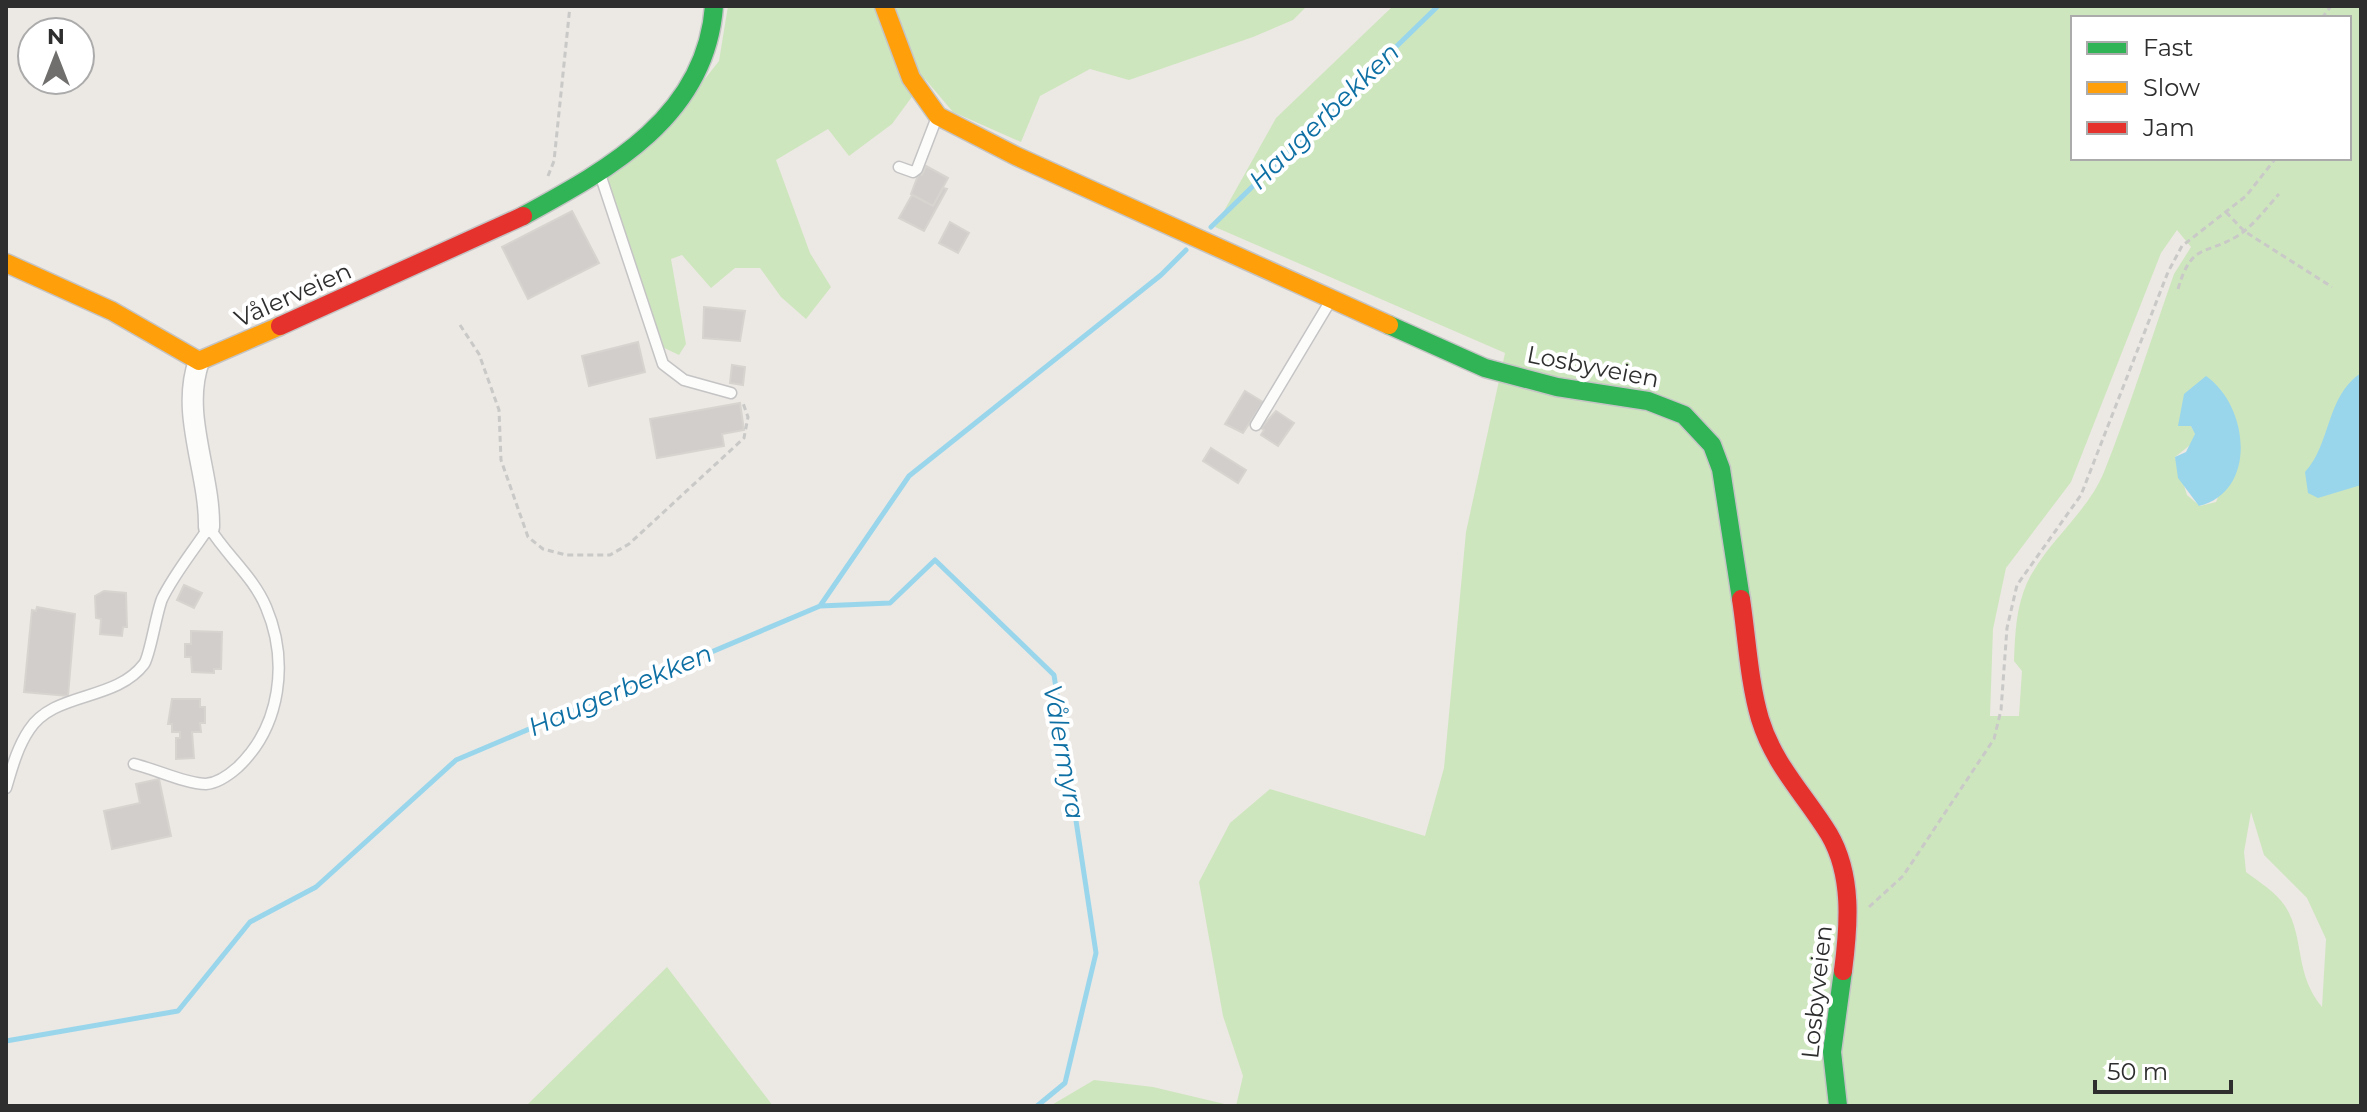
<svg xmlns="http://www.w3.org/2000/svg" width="2367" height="1112" viewBox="0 0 2367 1112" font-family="Montserrat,sans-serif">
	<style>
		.green { fill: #cee6be; fill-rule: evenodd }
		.water { fill: #99d6ec }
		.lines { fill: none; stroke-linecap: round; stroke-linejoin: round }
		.stream { stroke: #99d6ec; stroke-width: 5 }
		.building { fill: #d1cecb; stroke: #d7d4d0; stroke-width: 2 }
		.lane-casing { stroke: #c5c4c5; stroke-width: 13 }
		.street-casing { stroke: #c5c4c5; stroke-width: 23 }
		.fast-casing { stroke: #c5c4c5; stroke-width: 21 }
		.slow-casing { stroke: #c5c4c5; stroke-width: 21 }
		.jam-casing { stroke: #c5c4c5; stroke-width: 21 }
		.path { stroke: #c9c9c8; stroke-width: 3; stroke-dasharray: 6 4; stroke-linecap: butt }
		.lane { stroke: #fcfcfb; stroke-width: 10 }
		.street { stroke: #fcfcfb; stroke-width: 20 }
		.fast { stroke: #30b455; stroke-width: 18 }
		.slow { stroke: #ff9f0a; stroke-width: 18 }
		.jam { stroke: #e5322d; stroke-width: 18 }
		.labels { text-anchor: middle; stroke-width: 8; stroke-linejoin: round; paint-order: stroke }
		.street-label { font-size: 24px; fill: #2e2e2e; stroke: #fff }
		.water-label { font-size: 26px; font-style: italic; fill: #0d6fa3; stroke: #fff }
	</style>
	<rect width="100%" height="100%" fill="#ece8e4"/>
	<path class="green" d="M728 6H1307L1293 20 1253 37 1129 80 1090 69 1040 96 1021 142 953 112 925 79 892 124 849 156 828 129 776 160 810 253 831 287 806 319 781 297 760 268H735L711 288 682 255 671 259 686 344 679 355 656 344 606 179 667 127 719 61Z
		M1393 6H2361V1106H1236L1243 1076 1223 1016 1199 882 1230 823 1270 789 1425 836 1444 768 1466 532 1505 353 1215 227 1276 118ZM2073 18H2349V158H2073ZM2177 230 2191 247 2174 274C2151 339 2130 407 2104 472 2086 515 2047 541 2027 583 2016 607 2015 635 2014 661L2022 671 2019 716H1990L1993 629 2006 568 2071 482 2161 253ZM2231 408 2240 443 2216 502 2200 506 2187 495 2175 457 2194 442 2195 433 2191 426 2184 424ZM2251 812 2264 855 2307 898 2326 939 2322 1007C2294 974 2305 937 2285 906 2276 892 2259 882 2246 872L2244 852Z
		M667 967 773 1106H526Z
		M1094 1080 1153 1087 1233 1106H1050Z"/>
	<path class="water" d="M2361 373V485L2318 498 2308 493 2305 472C2331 444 2326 396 2361 373Z
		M2206 376C2249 406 2258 491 2199 506L2178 478 2175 457 2186 452 2195 434 2191 426H2178L2184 394Z"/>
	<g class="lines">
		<path class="stream" d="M1211 227 1438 6
			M820 606 890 603 935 560 1054 675 1096 953 1065 1083 1037 1106
			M6 1041 178 1011 250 922 316 887 456 760 820 606 909 476 1161 275 1186 250"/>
	</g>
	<path class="building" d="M926 166 948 178 933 206 911 194 919 173 922 175Z
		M943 188 947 189 924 231 899 218 912 195 933 206Z
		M572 211 599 263 528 299 502 247Z
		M950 222 969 233 958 253 939 243Z
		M704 307 745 311 740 341 703 338Z
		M638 342 645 372 589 386 582 356Z
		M732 365 745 367 743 385 730 383Z
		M1245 391 1263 402 1243 433 1225 424Z
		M740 403 744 430 722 434 724 446 657 458 650 419Z
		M1276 411 1294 423 1278 446 1261 435 1264 430 1261 428Z
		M1211 448 1246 470 1238 483 1203 461Z
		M184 585 202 593 194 608 177 600Z
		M104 591 126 593 127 627H123L122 636 100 634 101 619 96 618 95 596Z
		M37 607 75 614 68 696 24 692 32 610 36 611Z
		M191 631 222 632 221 669H214V673L192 672 191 657H185V644H191Z
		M172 699H200V707H205V723H200L201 732H192L194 758 176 759V738H180V732H172V724H168Z
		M159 779 171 836 112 849 104 811 140 803 136 784Z"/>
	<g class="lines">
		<g class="lane-casing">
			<path id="lane" d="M899 167 913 172 917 169 937 117
				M600 174 663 364 684 380 731 393
				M1256 425 1331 300
				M6 788C12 768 17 748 29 730 54 691 115 702 144 664 150 656 156 614 162 599 174 574 194 550 209 527 226 555 253 576 266 607 289 661 281 726 238 767 229 775 218 783 206 784 186 784 155 769 134 764"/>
		</g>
		<g class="street-casing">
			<path id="street" d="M199 361C180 414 210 472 209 527"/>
		</g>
		<g class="fast-casing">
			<path id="fast" d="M523 216C611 168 706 116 714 6
				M1389 325 1485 368 1557 387 1648 401 1684 415 1712 445 1721 469 1741 599
				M1838 1106 1832 1052 1843 971"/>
		</g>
		<g class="slow-casing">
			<path id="slow" d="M884 6 911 78 938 116 1016 156 1389 325
				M6 263 112 311 199 361 280 326"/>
		</g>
		<g class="jam-casing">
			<path id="jam" d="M280 326 523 216
				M1741 599C1747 638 1749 682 1760 719 1774 765 1805 795 1829 834 1853 875 1849 925 1843 971"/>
		</g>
		<path class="path" d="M2322 18 2331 6
			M548 176 554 161 570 6
			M2226 212 2244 231 2332 287
			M2178 289C2192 241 2206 256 2239 235 2254 225 2267 207 2279 194
			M460 325 479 354 499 410 501 460 528 537 543 549 566 555H610L629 544 744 438 748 417 743 403
			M1869 907 1903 876 1994 739 2001 710 2007 628 2017 585 2081 495 2168 272 2182 246 2246 196 2276 158"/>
		<use href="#lane" class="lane"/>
		<use href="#street" class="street"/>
		<use href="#fast" class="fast"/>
		<use href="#slow" class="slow"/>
		<use href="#jam" class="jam"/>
	</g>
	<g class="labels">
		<g class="street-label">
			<text transform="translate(293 295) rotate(-24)" y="8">Vålerveien</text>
			<text transform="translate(1593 367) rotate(11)" y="8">Losbyveien</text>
			<text transform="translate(1817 992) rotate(-84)" y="8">Losbyveien</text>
		</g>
		<g class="water-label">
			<text transform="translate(1324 116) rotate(-44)" y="9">Haugerbekken</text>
			<text transform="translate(620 690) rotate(-23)" y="9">Haugerbekken</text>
			<text transform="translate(1064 752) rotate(80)" y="9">Vålermyra</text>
		</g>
	</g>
	<rect width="2367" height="1112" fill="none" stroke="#2e2e2e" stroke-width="16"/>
	<rect x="2071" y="16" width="280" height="144" fill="#ffffff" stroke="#ababab" stroke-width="2"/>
	<rect x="2087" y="42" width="40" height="12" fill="#30b455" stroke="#ababab" stroke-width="2"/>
	<text x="2143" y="56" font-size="24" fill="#2e2e2e">Fast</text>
	<rect x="2087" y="82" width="40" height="12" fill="#ff9f0a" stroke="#ababab" stroke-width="2"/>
	<text x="2143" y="96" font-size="24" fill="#2e2e2e">Slow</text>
	<rect x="2087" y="122" width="40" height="12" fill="#e5322d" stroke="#ababab" stroke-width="2"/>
	<text x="2143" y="136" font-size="24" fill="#2e2e2e">Jam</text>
	<g transform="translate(56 56)"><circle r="38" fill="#ffffff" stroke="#ababab" stroke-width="2"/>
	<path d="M0-6L14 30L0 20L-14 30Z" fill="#706f6e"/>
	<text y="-12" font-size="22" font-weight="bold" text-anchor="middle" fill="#2e2e2e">N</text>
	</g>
	<path d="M2095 1080v12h136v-12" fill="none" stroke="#2e2e2e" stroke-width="4"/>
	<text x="2107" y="1080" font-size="24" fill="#2e2e2e" stroke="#ffffff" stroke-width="6" paint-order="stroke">50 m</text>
</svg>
